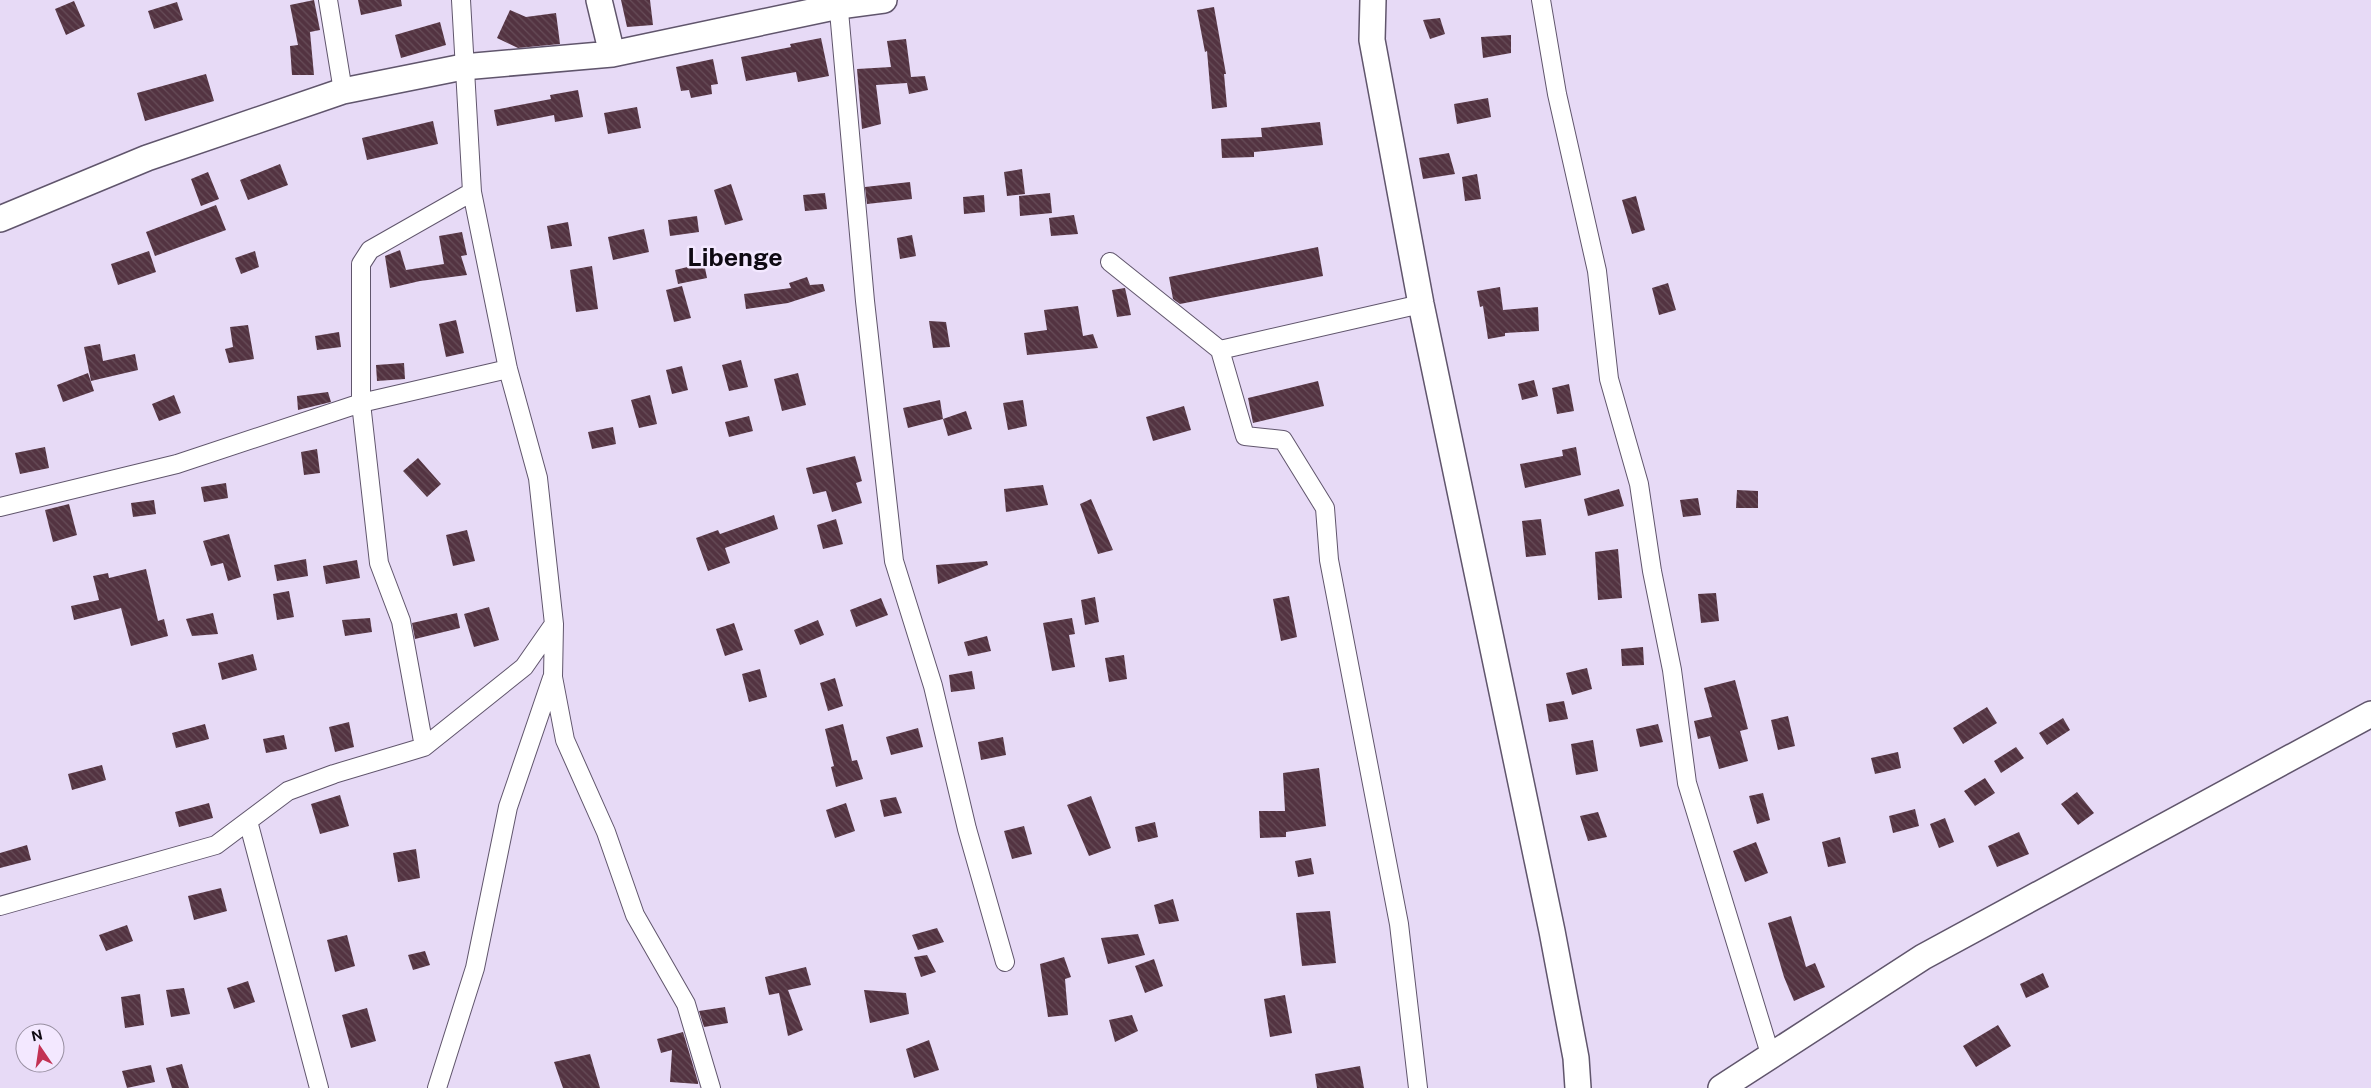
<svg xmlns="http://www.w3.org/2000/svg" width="2371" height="1088" viewBox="0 0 2371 1088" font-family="'Public Sans',sans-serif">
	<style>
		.building { fill: url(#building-back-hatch) }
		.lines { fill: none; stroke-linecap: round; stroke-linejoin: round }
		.street-casing { stroke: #60556c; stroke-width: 20 }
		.secondary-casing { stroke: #60556c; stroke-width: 28 }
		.street { stroke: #fff; stroke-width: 18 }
		.secondary { stroke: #fff; stroke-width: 25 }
		.labels { text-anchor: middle; stroke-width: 5; stroke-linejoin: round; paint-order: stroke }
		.town-label { font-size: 25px; font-weight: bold; fill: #0f0a13; stroke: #f3e8ff }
	</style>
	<defs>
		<pattern id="building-back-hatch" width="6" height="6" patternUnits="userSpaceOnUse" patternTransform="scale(1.25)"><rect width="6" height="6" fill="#533341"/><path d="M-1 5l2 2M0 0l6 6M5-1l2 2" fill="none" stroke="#674d59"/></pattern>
	</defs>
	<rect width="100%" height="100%" fill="#e7daf6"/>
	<path class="building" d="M314 0 320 30 310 32 314 75H292L290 46 298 45 290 5Z
		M358 0H401L402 6 361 15Z
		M621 0H650L653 25 627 27Z
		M74 1 85 26 66 35 55 9Z
		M177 2 183 20 154 29 148 11Z
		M1214 7 1226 74H1224L1227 107 1212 109 1207 51 1205 52 1197 10Z
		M510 10 526 17 556 13 560 44 518 48 497 38Z
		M1440 18 1445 34 1430 39 1423 20Z
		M440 22 446 45 401 58 395 35Z
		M1511 35V53L1483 58 1481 37Z
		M821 38 829 76 798 82 796 72 746 81 741 57 791 47 790 44Z
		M906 39 911 77 925 76 928 90 909 94 907 83 876 85 881 124 862 129 857 69 891 67 887 41Z
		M713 59 718 84 711 85 712 94 691 98 689 90 681 91 676 67Z
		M206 74 214 101 145 121 137 93Z
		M578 90 583 117 555 122 554 115 497 126 494 110 551 99 550 95Z
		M1488 98 1491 117 1457 124 1454 104Z
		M637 107 641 128 608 134 604 113Z
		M433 121 438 144 367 160 362 138Z
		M1320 122 1323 145 1254 152V157L1222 158 1221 139 1262 137 1261 128Z
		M1449 153 1455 174 1423 179 1419 158Z
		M280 164 288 185 248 200 240 180Z
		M1022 169 1025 194 1007 196 1004 172Z
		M208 172 219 199 201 206 191 179Z
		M1477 174 1481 199 1465 201 1462 177Z
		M910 182 912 199 867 204 865 187Z
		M731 184 743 220 725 225 714 190Z
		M825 193 827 209 805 211 803 195Z
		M1050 193 1052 213 1020 216 1019 196Z
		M984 195 985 212 964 214 963 197Z
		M1636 196 1645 230 1632 234 1622 200Z
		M216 205 226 230 155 256 146 232Z
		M1074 215 1078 234 1051 236 1049 218Z
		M697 216 699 232 670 236 668 220Z
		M568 222 572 246 551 249 547 226Z
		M644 229 649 252 613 260 608 237Z
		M462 232 467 255 461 256 467 275 420 281 390 288 385 256 400 250 406 270 444 264 439 236Z
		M912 235 916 256 900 259 897 238Z
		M1318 247 1323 276 1180 304 1173 299 1169 277Z
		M149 251 156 272 118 285 111 264Z
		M255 251 259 267 241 274 235 258Z
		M704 263 707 278 678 284 675 270Z
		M592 266 598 309 576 312 570 270Z
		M807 277 810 285 823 284 825 291 788 303 746 309 744 294 791 288 789 283Z
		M1668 283 1676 310 1659 315 1652 288Z
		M682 286 691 318 674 322 666 290Z
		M1500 287 1503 310 1538 307 1539 331 1505 333V336L1488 339 1483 306 1480 307 1477 291Z
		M1125 288 1131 315 1117 317 1112 290Z
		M1078 306 1083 336 1093 334 1098 348 1027 355 1024 333 1047 330 1044 310Z
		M456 320 464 353 446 357 439 324Z
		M929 321 946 322 950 347 933 348Z
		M248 325 254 359 229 363 225 349 233 347 230 327Z
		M339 332 341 347 317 350 315 336Z
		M100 344 103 361 135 354 138 370 91 381 84 347Z
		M741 360 748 387 729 391 722 365Z
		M404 363 405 379 377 381 376 365Z
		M682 366 688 390 672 394 666 370Z
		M88 373 94 391 63 402 57 385Z
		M798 373 806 405 782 411 774 379Z
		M1534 380 1538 396 1522 400 1518 384Z
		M1318 381 1324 406 1253 423 1248 398Z
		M1569 384 1574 411 1557 414 1552 388Z
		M328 392 331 402 298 410 297 396Z
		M174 395 181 413 159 421 152 404Z
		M650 395 657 424 639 428 631 400Z
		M940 400 943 419 908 428 903 408Z
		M1023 400 1027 426 1008 430 1003 403Z
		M1184 406 1191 430 1153 441 1146 417Z
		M966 411 972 429 948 436 943 419Z
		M749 416 753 431 729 437 725 422Z
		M613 427 616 444 592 449 588 432Z
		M45 447 49 468 20 474 15 453Z
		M1576 447 1581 475 1525 488 1520 464 1563 456 1562 450Z
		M317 449 320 473 304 475 301 452Z
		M855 456 862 481 856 483 862 503 832 512 826 491 813 494 806 468Z
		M418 458 441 484 427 497 403 471Z
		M226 483 228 498 204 502 201 487Z
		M1043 485 1048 505 1006 512 1004 489Z
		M1619 489 1624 506 1588 516 1584 499Z
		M1737 490 1758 491V508H1736Z
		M1698 498 1701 515 1683 517 1680 500Z
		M1091 499 1113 550 1098 554 1080 504Z
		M154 500 156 514 133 517 131 503Z
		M69 504 77 535 53 542 45 510Z
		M774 515 778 529 725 548 730 563 708 571 696 538 718 530 720 534Z
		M836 519 843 544 823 549 817 525Z
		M1541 519 1546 555 1526 557 1522 521Z
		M467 530 475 561 453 566 446 535Z
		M229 534 241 577 228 581 223 563 211 566 203 541Z
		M1618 549 1622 598 1598 600 1595 552Z
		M306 559 308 576 277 581 274 565Z
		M357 560 360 578 326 584 323 566Z
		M987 561 988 565 938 584 936 565Z
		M146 569 158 621 164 619 168 636 131 646 121 608 74 620 71 606 99 600 93 576 108 573 109 578Z
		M289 591 294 617 277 620 273 594Z
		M1716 593 1719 621 1701 623 1698 594Z
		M1289 596 1297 637 1281 641 1273 599Z
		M1095 597 1099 622 1085 625 1081 600Z
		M881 598 888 615 856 627 850 610Z
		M489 607 499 640 474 647 464 614Z
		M213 613 218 634 192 636 186 619Z
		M457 613 460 628 415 639 412 623Z
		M370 618 372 632 345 636 342 620Z
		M1072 618 1075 634 1069 635 1075 667 1052 671 1043 623Z
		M818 620 824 635 800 645 794 630Z
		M734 623 743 650 725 656 716 629Z
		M987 636 991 651 968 656 964 642Z
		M1643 647 1644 665 1622 666 1621 649Z
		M253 654 257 670 222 680 218 663Z
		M1124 655 1127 679 1109 682 1105 658Z
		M1587 668 1592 689 1572 695 1566 673Z
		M760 669 767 697 749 702 742 674Z
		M972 671 975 689 951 692 949 675Z
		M835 678 843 706 828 711 820 683Z
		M1735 680 1748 729 1740 731 1748 761 1719 769 1710 736 1698 739 1694 721 1712 717 1704 688Z
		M1564 701 1568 719 1549 722 1546 704Z
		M1987 707 1997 723 1963 744 1953 728Z
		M1788 716 1795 746 1778 750 1771 720Z
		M2063 718 2070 730 2047 745 2039 733Z
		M349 722 354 747 335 752 329 727Z
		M205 724 209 739 176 748 172 733Z
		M843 724 852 761 857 760 863 779 836 787 831 767 834 766 825 729Z
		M1658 724 1663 742 1640 747 1636 729Z
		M918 728 923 747 891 755 886 737Z
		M284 735 287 749 266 753 263 739Z
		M1003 737 1006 755 981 760 978 742Z
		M1593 740 1598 771 1576 775 1571 744Z
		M2016 747 2024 758 2001 773 1994 761Z
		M1898 752 1901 768 1875 774 1871 758Z
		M102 765 106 780 72 790 68 774Z
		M1319 768 1326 826 1286 832V837L1260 838 1259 811H1285L1283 773Z
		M1985 778 1995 793 1975 806 1964 791Z
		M2077 792 2094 813 2078 825 2061 804Z
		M1763 793 1770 820 1757 824 1749 796Z
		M340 795 349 826 320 834 311 804Z
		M1091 796 1111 848 1089 856 1067 805Z
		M896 797 902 813 884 817 880 800Z
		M209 803 213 818 179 827 175 812Z
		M846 803 855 831 835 838 826 810Z
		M1915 809 1919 826 1893 833 1889 816Z
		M1598 812 1607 837 1588 841 1580 816Z
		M1945 818 1954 842 1939 848 1930 824Z
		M1155 822 1158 837 1138 842 1135 827Z
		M1024 826 1032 854 1012 859 1004 831Z
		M2019 832 2029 854 1997 867 1988 846Z
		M1840 837 1846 863 1828 867 1822 842Z
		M1756 842 1768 873 1745 882 1733 851Z
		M27 845 31 860 0 868V853Z
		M416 849 420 878 398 882 393 853Z
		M1311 858 1314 874 1298 877 1295 861Z
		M221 888 227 911 194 920 188 896Z
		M1173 899 1179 921 1159 924 1154 905Z
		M1330 911 1336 963 1302 966 1296 913Z
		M1791 916 1806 967 1815 963 1825 987 1794 1001 1784 977 1768 923Z
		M127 925 133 941 106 951 99 935Z
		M937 928 944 942 918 950 912 935Z
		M1138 934 1145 955 1108 964 1101 938Z
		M347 935 355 966 335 972 327 940Z
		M425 951 430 965 413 970 408 955Z
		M927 955 936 972 921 977 914 957Z
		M1064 957 1071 977 1065 979 1068 1015 1048 1017 1040 964Z
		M1154 959 1163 986 1145 993 1135 966Z
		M806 967 811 985 788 990 803 1030 788 1036 779 993 769 995 765 977Z
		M2043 973 2049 987 2026 998 2020 984Z
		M248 981 255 1002 234 1009 227 988Z
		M184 988 190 1014 171 1017 166 990Z
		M864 990 906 993 909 1014 870 1023Z
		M140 994 144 1025 125 1028 121 997Z
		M1285 995 1292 1033 1270 1037 1264 999Z
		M725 1007 728 1023 704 1027 699 1011Z
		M367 1008 376 1041 351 1048 342 1015Z
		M1132 1015 1138 1031 1115 1042 1109 1020Z
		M1998 1025 2011 1046 1976 1067 1963 1046Z
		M683 1032 698 1082V1084L670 1082 672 1050 661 1053 657 1039Z
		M929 1040 939 1070 914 1078 906 1049Z
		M590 1054 600 1088H563L554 1062Z
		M182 1064 189 1088H172L166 1068Z
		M151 1065 155 1082 127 1088 122 1071Z
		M1360 1066 1364 1088H1317L1315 1074Z"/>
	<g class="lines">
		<g class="street-casing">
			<path id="street" d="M328 0 343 91
				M461 0 472 192 508 369 538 478 554 624 553 677 565 740 606 832 635 915 686 1004 711 1088
				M838 0 865 301 894 561 933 686 967 829 1005 962
				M1541 0 1557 94 1597 271 1609 379 1639 484 1652 571 1672 670 1687 783 1771 1057
				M1110 262 1220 350 1245 436 1283 440 1325 508 1329 560 1399 924 1418 1088
				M1220 350 1421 304
				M0 507 177 464 361 403 508 369
				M424 747 401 621 379 563 361 403V264L370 250 472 192
				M248 821 319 1088
				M0 906 216 845 288 791 334 774 424 747 524 667 554 624
				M437 1088 475 968 508 807 552 678"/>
		</g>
		<g class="secondary-casing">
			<path id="secondary" d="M599 0 612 54
				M1373 0 1372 40 1421 304 1552 931 1576 1058 1578 1088
				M0 219 147 158 343 91 463 67 612 54 839 6 884 0
				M1721 1088 1923 957 2371 714"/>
		</g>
		<use href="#street" class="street"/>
		<use href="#secondary" class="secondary"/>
	</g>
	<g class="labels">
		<g class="town-label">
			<text x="735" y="266">Libenge</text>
		</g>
	</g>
	<g transform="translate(40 1048) rotate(347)"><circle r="24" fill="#f3e8ff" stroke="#988fa1"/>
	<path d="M0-4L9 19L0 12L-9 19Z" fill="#c23254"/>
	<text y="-8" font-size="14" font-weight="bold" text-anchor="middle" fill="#0f0a13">N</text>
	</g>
</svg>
